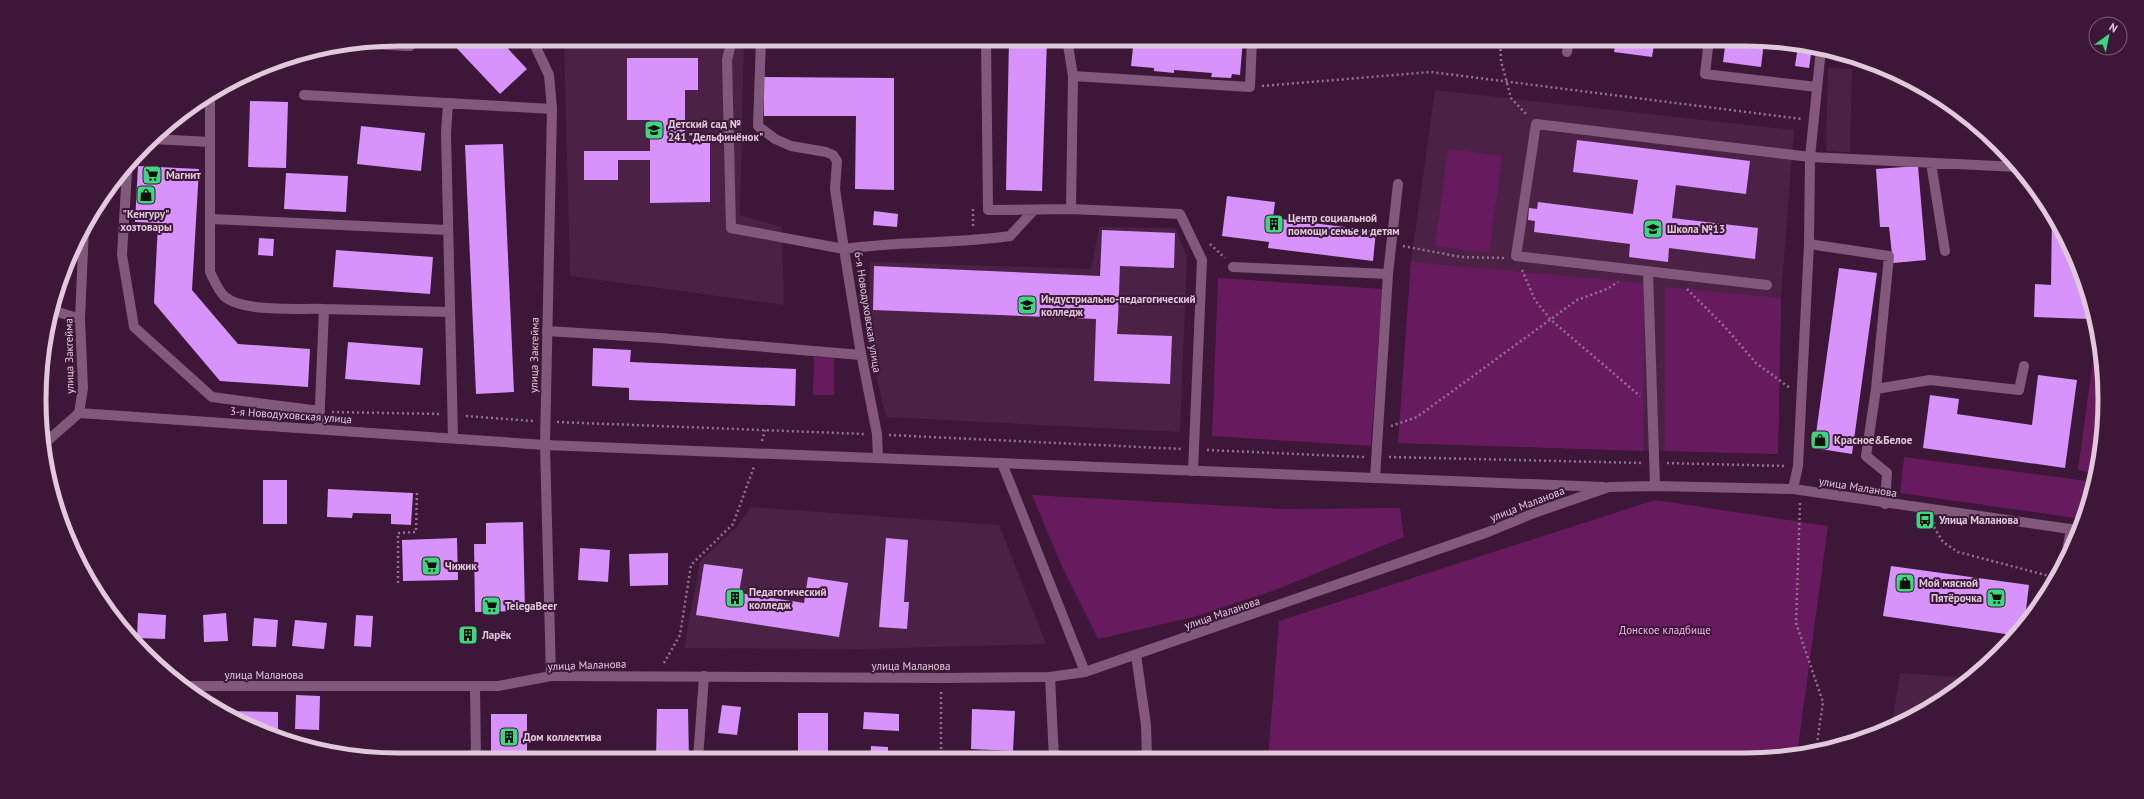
<svg xmlns="http://www.w3.org/2000/svg" width="2144" height="799" viewBox="0 0 2144 799" font-family="'PT Sans',sans-serif">
	<style>
		.built { fill: #4b2245 }
		.green { fill: #681a5f }
		.building { fill: #d792fb }
		.lines { fill: none; stroke-linecap: round; stroke-linejoin: round }
		.path { stroke: #93748e; stroke-width: 2.5; stroke-dasharray: 2 3; stroke-linecap: butt }
		.service { stroke: #83597b; stroke-width: 10 }
		.minor { stroke: #83597b; stroke-width: 10 }
		.tertiary { stroke: #83597b; stroke-width: 10 }
		.labels { text-anchor: middle; stroke-width: 4; stroke-linejoin: round; paint-order: stroke }
		.poi-label { font-size: 11px; font-weight: bold; fill: #e1c9dc; stroke: #3c1737; text-anchor: start }
		.street-label { font-size: 11px; fill: #e1c9dc; stroke: #3c1737 }
		.park-label { font-size: 11px; fill: #fab1ed; stroke: #3c1737 }
		.rim { fill: none; stroke: #e1c9dc; stroke-width: 5 }
	</style>
	<rect width="100%" height="100%" fill="#3c1737"/>
	<path class="built" d="M564 39H744L740 215 782 227 784 305 570 276Z
		M1828 68 1852 69 1850 152 1826 151Z
		M1435 90 1794 130 1781 298 1778 454 1398 443 1411 262Z
		M1099 227 1175 228 1187 256 1180 432 886 417 868 341 870 262 1091 269Z
		M751 507 999 525 1046 644 864 649 684 648 700 561 736 528Z
		M1900 673 1971 678 1904 723 1891 727Z"/>
	<path class="green" d="M1448 149 1502 156 1489 253 1435 246Z
		M1411 262 1644 283 1643 451 1398 443Z
		M1218 278 1382 289 1371 446 1212 436Z
		M1665 287 1781 298 1778 454 1665 451Z
		M2097 331 2102 353 2104 423 2096 474 2078 470Z
		M814 357 834 358V395H813Z
		M1904 457 2094 482 2093 493 2082 519 1900 493Z
		M1032 495 1284 509 1400 508 1404 537 1278 589 1194 617 1098 639 1063 569Z
		M1655 500 1828 526 1797 755 1792 757 1268 758 1279 621Z"/>
	<path class="building" d="M448 39H499L527 69 500 94Z
		M1009 39H1047L1042 191 1006 190Z
		M1130 39H1243L1240 75 1232 74 1231 78 1211 77 1212 73 1174 70V73L1154 71V68L1131 66 1133 47 1129 46Z
		M1512 39H1551L1550 46 1512 42Z
		M1616 39H1655L1652 57 1614 52Z
		M1726 39 1764 42 1761 67 1723 62Z
		M1798 46 1812 48 1809 68 1795 66Z
		M627 58H698V90H685V143H710V202L650 203V160H618V180H584V151H650V120H627Z
		M764 77 894 78V190L855 189 856 116H764Z
		M250 101 288 102 286 168 248 167Z
		M361 126 425 133 421 171 357 164Z
		M1577 140 1750 161 1746 194 1676 185 1672 218 1758 228 1755 259 1669 248 1668 262 1629 257 1630 244 1534 232 1535 221 1528 220 1529 208 1537 209 1538 202 1633 214 1638 180 1573 172Z
		M503 144 514 392 476 394 465 145Z
		M138 166 199 169 192 290 238 344 310 349 308 387 220 381 154 303 158 223 135 222Z
		M1918 166 1926 260 1893 263 1889 227H1880L1876 169Z
		M286 173 348 176 346 212 284 209Z
		M1227 196 1275 202 1273 218 1376 231 1373 261 1268 248 1269 242 1222 236Z
		M874 211 898 214 897 227 873 225Z
		M2052 213 2086 284 2088 293V319L2034 317 2035 284 2051 285Z
		M1102 230 1175 233 1174 268 1120 266 1118 320 1117 334 1172 336 1170 384 1094 381 1096 319 873 310 874 266 1100 276Z
		M259 238 274 239 273 256 258 255Z
		M336 250 433 257 430 294 333 287Z
		M1839 268 1877 273 1852 454 1814 448Z
		M348 342 423 348 420 385 345 379Z
		M593 348 631 350 630 362 796 369 795 406 629 400V388L592 386Z
		M2038 375 2077 380 2065 468 1923 448 1930 395 1959 399 1957 414 2032 425Z
		M263 480H287V524H263Z
		M328 489 413 493 411 525 391 524V514L353 513 352 518 327 517Z
		M523 522 525 611 475 612 474 544H486V523Z
		M457 538 458 580 403 581 402 540Z
		M886 538 908 540 904 602H909L907 629 879 627Z
		M580 548 610 550 608 582 578 580Z
		M668 553V585L630 586 629 554Z
		M704 564 743 569 739 593 804 603 808 577 848 583 839 637 696 615Z
		M1891 566 2029 585 2025 618 2012 635 1883 616Z
		M138 613 166 615 165 639 137 638Z
		M226 613 228 641 204 642 203 615Z
		M356 615 373 616 371 647 354 646Z
		M254 618 278 620 276 647 252 646Z
		M295 620 327 623 324 649 292 646Z
		M472 628V642L464 643 463 629Z
		M296 695 320 696 319 730 295 729Z
		M722 705 741 707 737 735 718 733Z
		M657 709H688L689 759H656Z
		M972 709 1015 711 1013 751 971 749Z
		M221 711 278 712V737L240 723Z
		M864 712 899 714V731L863 729Z
		M798 713H828V759H798Z
		M491 714H527V760H491Z
		M871 746 888 747V759H870Z"/>
	<g class="lines">
		<path class="path" d="M1500 39 1501 61 1511 98 1527 115
			M1262 86 1431 72 1802 119
			M973 226V209
			M1210 244 1225 258
			M1403 246 1461 257 1505 258
			M1522 270 1535 300 1551 320 1640 396
			M1687 289 1724 326 1756 363 1790 388
			M332 412 441 414
			M466 416 533 421
			M557 422 864 434
			M1391 426 1417 417 1577 300 1607 289 1618 282
			M889 435 1182 449
			M762 441 765 430
			M1207 450 1364 457
			M1389 457 1642 463
			M1667 463 1786 466
			M1800 503 1796 623 1823 702 1816 750
			M1934 522V527L1943 542 1958 552 2057 578
			M398 583V533L416 532 417 491
			M664 663 680 635 691 565 733 524 754 467
			M941 759V691"/>
		<path class="service" d="M732 39 727 60 731 228 844 249 835 189 837 161 833 155 826 152 791 146 775 139 758 126 761 39
			M986 39 988 210 1071 209
			M1067 39 1073 76 1071 209 1180 214 1202 260 1193 471
			M1709 39 1705 74 1817 87
			M370 44 410 46V39
			M1567 52 1569 39
			M1073 76 1250 87 1252 39
			M210 94V272C214 280 218 290 224 296 243 313 299 308 324 309L319 429
			M304 95 552 109
			M448 103 446 133 453 438
			M153 139 210 142
			M1931 163 1945 251
			M127 171 122 255 134 327 212 397 320 411
			M211 219 448 230
			M1809 244 1889 256 1876 389 1866 456 1887 473 1885 504
			M1233 267 1388 274
			M1648 271 1655 486
			M1767 285 1516 256 1536 124 1810 157 2019 167
			M324 309 450 312
			M547 331 660 338 861 355
			M1876 389 1930 380 2019 390 2024 366
			M878 458 877 434 860 348 844 249C899 241 955 244 1010 236L1034 210
			M1002 463 1085 672
			M1375 478 1388 274 1398 184
			M2066 557 2071 529"/>
		<path class="minor" d="M52 310 80 319
			M79 413 83 388 80 319 84 227
			M45 443 79 413 545 445
			M1793 489 1798 466 1809 244 1810 157 1821 49
			M1136 655 1146 725 1147 758
			M1050 677 1054 759
			M181 686H498L551 676
			M475 686 476 760
			M698 759 704 676"/>
		<path class="tertiary" d="M532 39 549 75 552 109 545 445 551 676 942 678 1050 677 1085 672 1488 532 1534 513 1609 487 1655 486 1793 489 2077 530
			M545 445 1603 487"/>
	</g>
	<defs>
		<g id="school-square" transform="scale(1)"><rect x="-9" y="-9" width="18" height="18" rx="4" fill="#3cd77e" stroke="#3c1737"/><path d="M0-5L7-2L0 1L-7-2ZM-4 1L0 2.5L4 1V4Q0 6-4 4Z" fill="#111"/></g>
		<g id="supermarket-square" transform="scale(1)"><rect x="-9" y="-9" width="18" height="18" rx="4" fill="#3cd77e" stroke="#3c1737"/><path d="M-6-5.5h2.5l.6 2H6L4.5 2H-2.5L-4.4-4H-6ZM-1.5 3.2a1.3 1.3 0 1 0 .1 0ZM3 3.2a1.3 1.3 0 1 0 .1 0Z" fill="#111"/></g>
		<g id="shop-square" transform="scale(1)"><rect x="-9" y="-9" width="18" height="18" rx="4" fill="#3cd77e" stroke="#3c1737"/><path d="M-5-2.5h2.3a2.7 3.5 0 0 1 5.4 0H5L5.5 6h-11ZM-1.5-2.5h3a1.5 2.3 0 0 0-3 0Z" fill="#111"/></g>
		<g id="building-square" transform="scale(1)"><rect x="-9" y="-9" width="18" height="18" rx="4" fill="#3cd77e" stroke="#3c1737"/><path d="M-4-6H4V6H1V3H-1V6H-4ZM-2.5-4.3h1.7v1.8h-1.7ZM.8-4.3h1.7v1.8H.8ZM-2.5-1h1.7V.8h-1.7ZM.8-1h1.7V.8H.8Z" fill="#111"/></g>
		<g id="university-square" transform="scale(1)"><rect x="-9" y="-9" width="18" height="18" rx="4" fill="#3cd77e" stroke="#3c1737"/><path d="M0-5L7-2L0 1L-7-2ZM-4 1L0 2.5L4 1V4Q0 6-4 4Z" fill="#111"/></g>
		<g id="bus-square" transform="scale(1)"><rect x="-9" y="-9" width="18" height="18" rx="4" fill="#3cd77e" stroke="#3c1737"/><path d="M-5-6H5V4H4V6H2V4H-2V6H-4V4H-5ZM-3.5-4V0h7V-4ZM-3.5 1.2v1.5H-2V1.2ZM2 1.2v1.5H3.5V1.2Z" fill="#111"/></g>
	</defs>
	<g fill-rule="evenodd">
		<use href="#school-square" x="654" y="130"/>
		<use href="#supermarket-square" x="152" y="175"/>
		<use href="#shop-square" x="146" y="195"/>
		<use href="#building-square" x="1274" y="224"/>
		<use href="#school-square" x="1653" y="229"/>
		<use href="#university-square" x="1027" y="305"/>
		<use href="#shop-square" x="1820" y="440"/>
		<use href="#bus-square" x="1925" y="520"/>
		<use href="#supermarket-square" x="431" y="566"/>
		<use href="#shop-square" x="1905" y="583"/>
		<use href="#building-square" x="735" y="598"/>
		<use href="#supermarket-square" x="1996" y="598"/>
		<use href="#supermarket-square" x="491" y="606"/>
		<use href="#building-square" x="468" y="635"/>
		<use href="#building-square" x="509" y="737"/>
	</g>
	<g class="labels">
		<g class="poi-label">
			<text x="668" y="128">Детский сад №<tspan x="668" dy="13">241 "Дельфинёнок"</tspan></text>
			<text x="166" y="179">Магнит</text>
			<text x="146" y="218" text-anchor="middle">"Кенгуру"<tspan x="146" dy="13">хозтовары</tspan></text>
			<text x="1288" y="222">Центр социальной<tspan x="1288" dy="13">помощи семье и детям</tspan></text>
			<text x="1667" y="233">Школа №13</text>
			<text x="1041" y="303">Индустриально-педагогический<tspan x="1041" dy="13">колледж</tspan></text>
			<text x="1834" y="444">Красное&amp;Белое</text>
			<text x="1939" y="524">Улица Маланова</text>
			<text x="445" y="570">Чижик</text>
			<text x="1919" y="587">Мой мясной</text>
			<text x="749" y="596">Педагогический<tspan x="749" dy="13">колледж</tspan></text>
			<text x="1982" y="602" text-anchor="end">Пятёрочка</text>
			<text x="505" y="610">TelegaBeer</text>
			<text x="482" y="639">Ларёк</text>
			<text x="523" y="741">Дом коллектива</text>
		</g>
		<g class="street-label">
			<text transform="translate(868 312) rotate(81)" y="4">6-я Новодуховская улица</text>
			<text transform="translate(534 355) rotate(-89)" y="4">улица Закгейма</text>
			<text transform="translate(69 356) rotate(-91)" y="4">улица Закгейма</text>
			<text transform="translate(291 415) rotate(4)" y="4">3-я Новодуховская улица</text>
			<text transform="translate(1858 487) rotate(9)" y="4">улица Маланова</text>
			<text transform="translate(1527 504) rotate(-21)" y="4">улица Маланова</text>
			<text transform="translate(1222 613) rotate(-19)" y="4">улица Маланова</text>
			<text transform="translate(587 665) rotate(-2)" y="4">улица Маланова</text>
			<text x="911" y="670">улица Маланова</text>
			<text x="264" y="679">улица Маланова</text>
		</g>
		<g class="park-label">
			<text x="1665" y="634">Донское кладбище</text>
		</g>
	</g>
	<path d="M0 0H2144V799H0ZM399 46H1745A353 353 0 0 1 2098 399V400A353 353 0 0 1 1745 753H399A353 353 0 0 1 46 400V399A353 353 0 0 1 399 46Z" fill="#3c1737" fill-rule="evenodd"/>
	<path class="rim" d="M399 46H1745A353 353 0 0 1 2098 399V400A353 353 0 0 1 1745 753H399A353 353 0 0 1 46 400V399A353 353 0 0 1 399 46Z"/>
	<g transform="translate(2108 36) rotate(33)"><circle r="19" fill="#3c1737" stroke="#7e5e79"/>
	<path d="M0-3L7 15L0 10L-7 15Z" fill="#3cd77e"/>
	<text y="-6" font-size="11" font-weight="bold" text-anchor="middle" fill="#e1c9dc">N</text>
	</g>
</svg>
